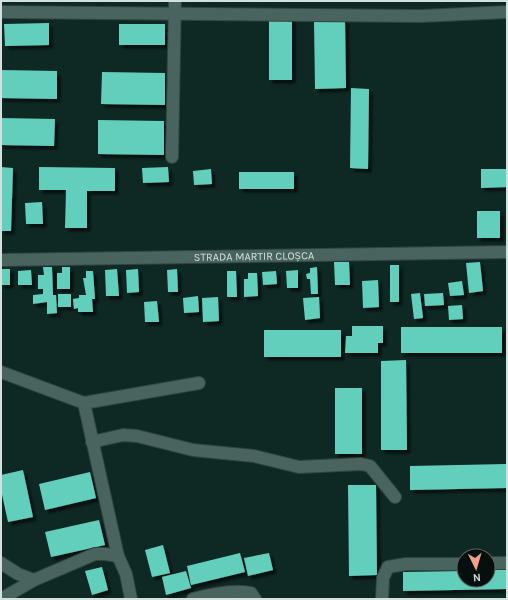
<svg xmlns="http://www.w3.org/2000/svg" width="508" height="600" viewBox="0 0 508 600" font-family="Karla,sans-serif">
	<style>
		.building { fill: #62cfbd; filter: url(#shadow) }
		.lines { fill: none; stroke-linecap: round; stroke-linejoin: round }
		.minor-casing { stroke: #32433f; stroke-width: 14 }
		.minor { stroke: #49645f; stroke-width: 12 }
		.labels { text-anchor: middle; stroke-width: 4; stroke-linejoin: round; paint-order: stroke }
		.street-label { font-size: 11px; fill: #d2e1de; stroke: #050f0d }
	</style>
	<defs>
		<filter id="shadow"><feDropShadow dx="3.5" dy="3.5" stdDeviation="1" flood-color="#0009"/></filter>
	</defs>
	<rect width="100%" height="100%" fill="#0e2824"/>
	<path class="building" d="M269 17H292V80H269Z
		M345 20 346 88 315 89 314 21Z
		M49 23V45L5 46 4 24Z
		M119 24H165V45H119Z
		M1 70 57 71V99L1 98Z
		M102 72 165 73V105L101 104Z
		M351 88 369 89 368 169 350 168Z
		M1 118 55 119 54 146 1 145Z
		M98 120 164 121V155L98 154Z
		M1 167 13 168 11 231H1Z
		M39 167 115 168V191H87V228H65L66 190H39Z
		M168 167 169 182 143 183 142 168Z
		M211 169 212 184 194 185 193 171Z
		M481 169H507V187L481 188Z
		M239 172H294V189H239Z
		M42 202 43 224H26L25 203Z
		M477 211H500V238H477Z
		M334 262H349L350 285H335Z
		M480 262 483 291 469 293 466 263Z
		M390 265H399V302H390Z
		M43 267H52L53 295H56L57 313 47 314V302L33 304V295L43 294V289H38V275H44Z
		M62 267H70V289H57V273H62Z
		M317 267 318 294H311L310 279H307L306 274 310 273V268Z
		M1 269H10V285H1Z
		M117 269 119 296H106L105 270Z
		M138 269 139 292 127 293 126 270Z
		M177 269 178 292H168L167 270Z
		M31 270 32 285H18V271Z
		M298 270V288H287L286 271Z
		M86 271H93L95 299H92L93 312H78V308L74 309 73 299 79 298V295H86L83 278H86Z
		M227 271H236L237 297H227Z
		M276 271 277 284 263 285 262 272Z
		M248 273H257L258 296 244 297V279H248Z
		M378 280 379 307 363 308 362 281Z
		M462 281 464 295 450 296 448 283Z
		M420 293 423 318 414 319 411 294Z
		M443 293 444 305 425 306 424 294Z
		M58 294H71V307H58Z
		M198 296 199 312 184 313 183 298Z
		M218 297 219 321 203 322 202 298Z
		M319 297 320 318 305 320 303 298Z
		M157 301 159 322H145L144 302Z
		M462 305 463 319 449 320 448 306Z
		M352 326H383V343H378V353H345L346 336H352Z
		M401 327H502V353H401Z
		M264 330H341V357H264Z
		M406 360 407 450H381V361Z
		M335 388H362V454H335Z
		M506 464V488L410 490V466Z
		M23 470 33 517 8 522 1 490V475Z
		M90 472 96 498 45 510 39 484Z
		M348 485H376L377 575 349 576Z
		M99 520 105 545 51 557 45 532Z
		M163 545 170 573 152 577 145 550Z
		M240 553 245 572 191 585 187 566Z
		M269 553 273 570 248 576 244 558Z
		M102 567 108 590 92 595 85 571Z
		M488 570H507V589L403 591V572L464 571V580H488Z
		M186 571 191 588 166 595 162 577Z"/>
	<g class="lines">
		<g class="minor-casing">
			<g id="minor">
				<path d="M1 12 421 16 507 12"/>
				<path d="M172 157 175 1"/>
				<path id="s1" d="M1 260 507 252"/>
				<path d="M1 372 84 403 118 556 126 574 131 599"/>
				<path d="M84 403 199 383"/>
				<path d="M92 442 123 435 137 436 193 450 254 456 299 467 361 464 370 466 395 497"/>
				<path d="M1 563 18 574 34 580"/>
				<path d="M488 563H507"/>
				<path d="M1 599 34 580 95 554H105L118 556"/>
				<path d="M193 599C211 594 233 589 251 593L255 599"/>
				<path d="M382 599 383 578 388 567 406 564H464"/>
			</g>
		</g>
		<use href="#minor" class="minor"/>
	</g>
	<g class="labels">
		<g class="street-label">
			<text dy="4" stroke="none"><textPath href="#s1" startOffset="253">STRADA MARTIR CLOȘCA</textPath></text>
		</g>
	</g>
	<rect width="508" height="600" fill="none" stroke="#d2e1de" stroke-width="4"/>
	<g transform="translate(476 568) rotate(175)"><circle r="19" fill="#050f0d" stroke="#576361"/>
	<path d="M0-3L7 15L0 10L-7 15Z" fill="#f49e89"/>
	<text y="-6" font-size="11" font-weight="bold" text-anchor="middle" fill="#d2e1de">N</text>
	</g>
</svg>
